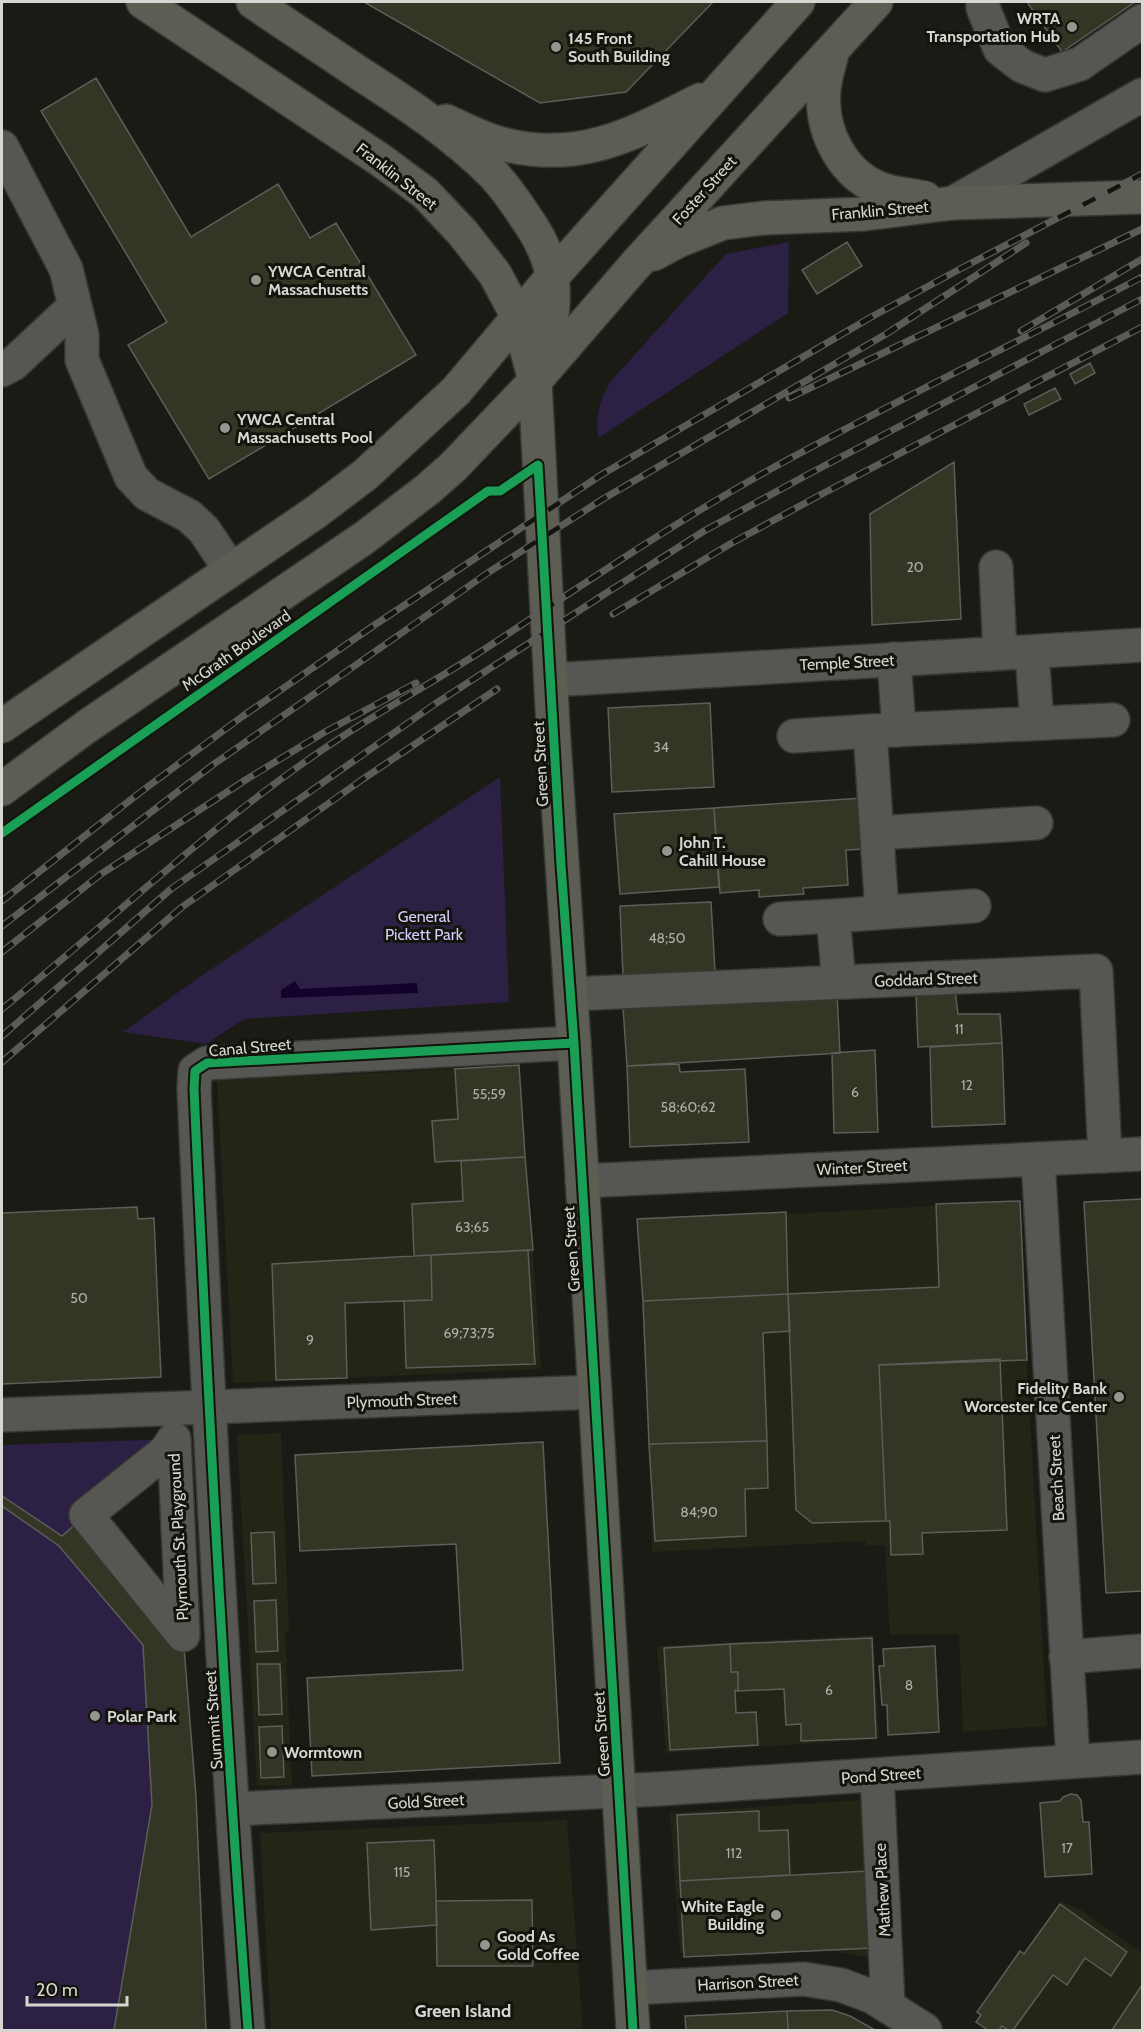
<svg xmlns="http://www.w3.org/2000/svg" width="1144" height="2032" viewBox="0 0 1144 2032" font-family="Cabin,sans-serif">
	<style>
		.built { fill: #232517 }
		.green { fill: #2c2144 }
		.water { fill: #13022c }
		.building { fill: #343625; stroke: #5d5d59; stroke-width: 1.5 }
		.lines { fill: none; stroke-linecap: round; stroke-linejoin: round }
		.minor-casing { stroke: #373734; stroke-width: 36 }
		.major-casing { stroke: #373734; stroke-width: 36 }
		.minor { stroke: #565652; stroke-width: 33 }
		.major { stroke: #5c5d53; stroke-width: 33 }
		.rail-casing { stroke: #5b5c58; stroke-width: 7 }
		.rail { stroke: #13140b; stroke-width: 4.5; stroke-dasharray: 14; stroke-linecap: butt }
		.cycleway-casing { stroke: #13140b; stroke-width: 13 }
		.cycleway { stroke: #1a9f57; stroke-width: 9 }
		.poi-dot { fill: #959590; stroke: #13140b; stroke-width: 2 }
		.labels { text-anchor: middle; stroke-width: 6; stroke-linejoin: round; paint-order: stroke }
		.number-label { font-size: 14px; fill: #aeafa7 }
		.poi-label { font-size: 16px; font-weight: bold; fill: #d6d7d2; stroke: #13140b; text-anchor: start }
		.street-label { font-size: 16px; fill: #d6d7d2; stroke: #13140b }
		.park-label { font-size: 16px; fill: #d7cafe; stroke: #13140b }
		.neighbourhood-label { font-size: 18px; font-weight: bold; fill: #d6d7d2; stroke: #13140b }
	</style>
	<rect width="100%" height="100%" fill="#1b1b16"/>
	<path class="built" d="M520 1064 541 1369 233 1383 217 1080 398 1072Z
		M1018 1201 1047 1726 963 1732 959 1634 890 1635 885 1545 866 1546 865 1541 652 1552 650 1451 637 1223Z
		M281 1433 289 1632H285L292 1785 257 1786 237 1435Z
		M873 1635 879 1739 666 1753 657 1646Z
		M862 1800 871 1958 822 1949 680 1953 670 1813Z
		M567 1820 583 2030H271L260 1833Z
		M1060 1901 1080 1909 1142 1953V2030H987L975 2022Z"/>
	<path class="green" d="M789 242 788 313 598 438C596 413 599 402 611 381L726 254Z
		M500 777 509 1002 244 1019 206 1044 123 1032 198 978Z
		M174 1439 86 1516 183 1635 196 1797 206 2030H2V1445Z"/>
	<path class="water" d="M295 981 300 989 417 983 418 993 281 998V990Z"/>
	<path class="building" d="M364 2H713L626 92 540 103Z
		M1027 2H1135L1062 52Z
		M96 78 191 237 278 184 310 238 336 223 416 355 209 479 128 345 167 322 41 111Z
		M847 242 862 266 817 294 802 270Z
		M1090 363 1095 373 1075 384 1070 374Z
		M1055 388 1061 399 1029 415 1024 404Z
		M954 462 961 619 872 625 870 514Z
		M710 703 714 787 612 792 608 708Z
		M862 798 865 849 846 850 848 885 803 888 804 894 759 897V890L720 893 714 808Z
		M714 808 719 887 620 894 614 814Z
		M711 902 715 971 623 975 620 906Z
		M955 990 958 1014H1000L1002 1043 918 1047 916 993Z
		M837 994 840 1053 627 1066 623 1007Z
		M1002 1043 1005 1124 932 1127 930 1047Z
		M875 1050 878 1132 834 1133 832 1053Z
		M679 1064 680 1072 745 1069 749 1142 630 1147 627 1066Z
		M519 1065 525 1157 435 1162 432 1121 458 1119 455 1069Z
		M525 1157 533 1250 414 1256 412 1204 463 1201 461 1161Z
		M1142 1199V1591L1106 1593 1084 1202Z
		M1020 1201 1027 1360 879 1365 886 1521 812 1523 796 1510 788 1294 939 1287 936 1204Z
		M137 1207 138 1219 154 1218 161 1377 2 1384V1213Z
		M786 1212 788 1294 643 1301 637 1219Z
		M528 1250 535 1364 406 1368 404 1301 432 1300 431 1255Z
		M431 1255 432 1300 345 1303 347 1378 276 1380 272 1264Z
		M788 1294 790 1331 763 1333 767 1441 649 1444 643 1301Z
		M1000 1359 1007 1530 922 1533 923 1554 891 1555 890 1521H886L879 1365Z
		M767 1441 768 1488 745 1489 746 1536 655 1541 649 1444Z
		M543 1442 560 1763 312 1776 307 1678 463 1670 456 1544 300 1551 295 1455Z
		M2 1496 62 1536 86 1515 183 1635 196 1797 206 2030H114L152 1805 143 1645 59 1546 2 1506Z
		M274 1532 276 1583 253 1584 251 1533Z
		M276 1600 278 1651 256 1652 254 1601Z
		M872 1638 876 1738 801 1741V1724L786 1725 784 1689 738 1691V1672H731L730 1644Z
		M730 1644 731 1672H738V1691L735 1690 736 1713 756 1712 758 1745 670 1750 664 1648Z
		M935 1646 939 1732 888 1735 887 1705H882L879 1666H884L883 1649Z
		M257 1664H280L282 1714 259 1715Z
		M282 1726 284 1777 261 1778 259 1727Z
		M1070 1794 1077 1795 1081 1800 1083 1822H1089L1092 1874 1045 1877 1040 1803 1060 1801 1063 1797Z
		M759 1811V1831L788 1830 790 1875 680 1881 677 1815Z
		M434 1840 437 1925 371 1930 367 1843Z
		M868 1871 872 1948 684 1957 680 1881Z
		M532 1900 533 1966H437L436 1901Z
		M1060 1904 1127 1952 1111 1976 1085 1958 1067 1985 1053 1975 1013 2030H1008L1002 2026 999 2030H988L976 2022 981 2015 977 2012 1020 1951 1024 1954Z
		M1142 1985V2030H1112Z
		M832 2010 850 2016 875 2030H788L787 2011Z
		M787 2011 788 2030H686L685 2016Z"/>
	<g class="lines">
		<g class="minor-casing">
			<path id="minor" d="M983 2V8L1000 49 1022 66 1045 75 1080 64 1142 21
				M2 147 66 269 82 335V360L131 477 147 494 189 516 204 530 230 569
				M953 203 1142 95
				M2 370 13 364 75 306
				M996 567 1000 653
				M1032 652 1037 723
				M894 659 899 730
				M551 680 1142 645
				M794 736 870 731
				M877 833 1036 823
				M882 912 870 731 1113 720
				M780 919 833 916
				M839 982 833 916 974 906
				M571 994 1096 971 1105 1156
				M1038 1159 1073 1761
				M582 1181 1142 1154
				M2 1415 595 1392
				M174 1439 183 1635 86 1515 166 1451Z
				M1066 1657 1142 1651
				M877 1775 888 2006
				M233 1809 659 1789 1142 1757
				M631 1988 804 1979 841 1985 873 1997 925 2030
				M248 2030C224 1717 208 1403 194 1089L195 1071 207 1063 574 1043"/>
		</g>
		<g class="major-casing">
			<path id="major" d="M143 2 379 159 425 193 462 232 495 274 518 317 535 381 553 726 574 1043 633 2030
				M253 2C288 26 324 49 359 73 406 103 454 135 494 175 505 187 515 201 524 215 537 233 549 254 552 277 557 308 548 342 538 371
				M833 49C830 63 825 77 824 90 820 131 843 177 884 190 896 194 911 195 925 198
				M446 121C464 129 483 139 502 144 580 164 633 134 700 100
				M654 254 678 241 723 223 764 218 865 214 953 203 1142 197
				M2 726 316 512 366 474 456 391 552 277 798 2
				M2 789 86 727 364 538 428 489 453 467 535 381 637 263 876 2"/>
		</g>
		<use href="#minor" class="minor"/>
		<use href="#major" class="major"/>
		<g class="rail-casing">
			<path id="rail" d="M1021 331 1142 259
				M789 398 1142 229
				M613 614 730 544 820 495 1142 327
				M2 901 138 794 243 716 376 624 601 475 873 316 960 269 1142 174
				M2 926 214 764 489 572 603 499 886 334 1026 243
				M2 952 101 874 247 779 323 733 416 683
				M2 1009C113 919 217 819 337 740 388 706 443 677 494 643 582 585 669 526 760 475 886 405 1015 344 1142 277
				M2 1036 171 889 435 704 611 590 704 531 805 476 1142 299
				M2 1062 182 907 363 779 497 689"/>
		</g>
		<use href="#rail" class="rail"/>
		<g class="cycleway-casing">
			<path id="cycleway" d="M538 465 561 865 574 1043 633 2030
				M2 833 488 491H500L538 465
				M248 2030C224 1717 208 1403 194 1089L195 1071 207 1063 574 1043"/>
		</g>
		<use href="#cycleway" class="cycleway"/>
	</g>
	<g class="poi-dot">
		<circle cx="1072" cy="27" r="6"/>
		<circle cx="556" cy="47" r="6"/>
		<circle cx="256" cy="280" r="6"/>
		<circle cx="225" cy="428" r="6"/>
		<circle cx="667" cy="851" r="6"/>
		<circle cx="1119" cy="1397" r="6"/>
		<circle cx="95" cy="1716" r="6"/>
		<circle cx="272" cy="1752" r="6"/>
		<circle cx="776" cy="1915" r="6"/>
		<circle cx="485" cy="1945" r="6"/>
	</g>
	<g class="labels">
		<g class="number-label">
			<text x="915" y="572">20</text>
			<text x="661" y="752">34</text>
			<text x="667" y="943">48;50</text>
			<text x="959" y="1034">11</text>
			<text x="967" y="1090">12</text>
			<text x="855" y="1097">6</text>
			<text x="489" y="1099">55;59</text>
			<text x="688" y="1112">58;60;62</text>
			<text x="472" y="1232">63;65</text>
			<text x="79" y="1303">50</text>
			<text x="469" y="1338">69;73;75</text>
			<text x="310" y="1345">9</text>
			<text x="699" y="1517">84;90</text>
			<text x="909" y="1690">8</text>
			<text x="829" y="1695">6</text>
			<text x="1067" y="1853">17</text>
			<text x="734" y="1858">112</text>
			<text x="402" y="1877">115</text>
		</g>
		<g class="poi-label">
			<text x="1060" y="24" text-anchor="end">WRTA<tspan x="1060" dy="18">Transportation Hub</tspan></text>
			<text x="568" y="44">145 Front<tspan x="568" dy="18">South Building</tspan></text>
			<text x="268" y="277">YWCA Central<tspan x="268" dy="18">Massachusetts</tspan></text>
			<text x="237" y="425">YWCA Central<tspan x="237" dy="18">Massachusetts Pool</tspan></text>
			<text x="679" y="848">John T.<tspan x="679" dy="18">Cahill House</tspan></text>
			<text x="1107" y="1394" text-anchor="end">Fidelity Bank<tspan x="1107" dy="18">Worcester Ice Center</tspan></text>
			<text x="107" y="1722">Polar Park</text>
			<text x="284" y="1758">Wormtown</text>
			<text x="764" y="1912" text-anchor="end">White Eagle<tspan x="764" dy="18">Building</tspan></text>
			<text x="497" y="1942">Good As<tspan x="497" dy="18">Gold Coffee</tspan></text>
		</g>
		<g class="street-label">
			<text transform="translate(397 176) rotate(38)" y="6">Franklin Street</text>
			<text transform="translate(704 190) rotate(-48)" y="6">Foster Street</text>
			<text transform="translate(880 210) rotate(-5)" y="6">Franklin Street</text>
			<text transform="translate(236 650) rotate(-35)" y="6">McGrath Boulevard</text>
			<text transform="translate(847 662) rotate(-3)" y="6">Temple Street</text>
			<text transform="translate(540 764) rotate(-93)" y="6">Green Street</text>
			<text transform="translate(926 979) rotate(-2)" y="6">Goddard Street</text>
			<text transform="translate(250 1047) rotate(-5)" y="6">Canal Street</text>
			<text transform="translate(862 1167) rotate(-3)" y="6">Winter Street</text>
			<text transform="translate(571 1249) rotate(-94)" y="6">Green Street</text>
			<text transform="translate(402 1400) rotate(-2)" y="6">Plymouth Street</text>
			<text transform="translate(1056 1478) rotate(-93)" y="6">Beach Street</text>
			<text transform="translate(178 1537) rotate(-93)" y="6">Plymouth St. Playground</text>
			<text transform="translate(213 1720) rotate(-94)" y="6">Summit Street</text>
			<text transform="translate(601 1734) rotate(-94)" y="6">Green Street</text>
			<text transform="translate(881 1775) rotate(-4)" y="6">Pond Street</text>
			<text transform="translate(426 1801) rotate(-3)" y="6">Gold Street</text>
			<text transform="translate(882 1890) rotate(-93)" y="6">Mathew Place</text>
			<text transform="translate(748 1982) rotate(-3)" y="6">Harrison Street</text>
		</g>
		<g class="park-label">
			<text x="424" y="922">General<tspan x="424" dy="18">Pickett Park</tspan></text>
		</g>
		<g class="neighbourhood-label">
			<text x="463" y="2017">Green Island</text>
		</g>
	</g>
	<rect width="1144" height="2032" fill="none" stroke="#d6d7d2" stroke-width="6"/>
	<path d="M27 1996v9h100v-9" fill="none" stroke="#d6d7d2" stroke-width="3"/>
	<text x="36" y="1996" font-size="18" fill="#d6d7d2" stroke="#13140b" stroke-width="4.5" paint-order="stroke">20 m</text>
</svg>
